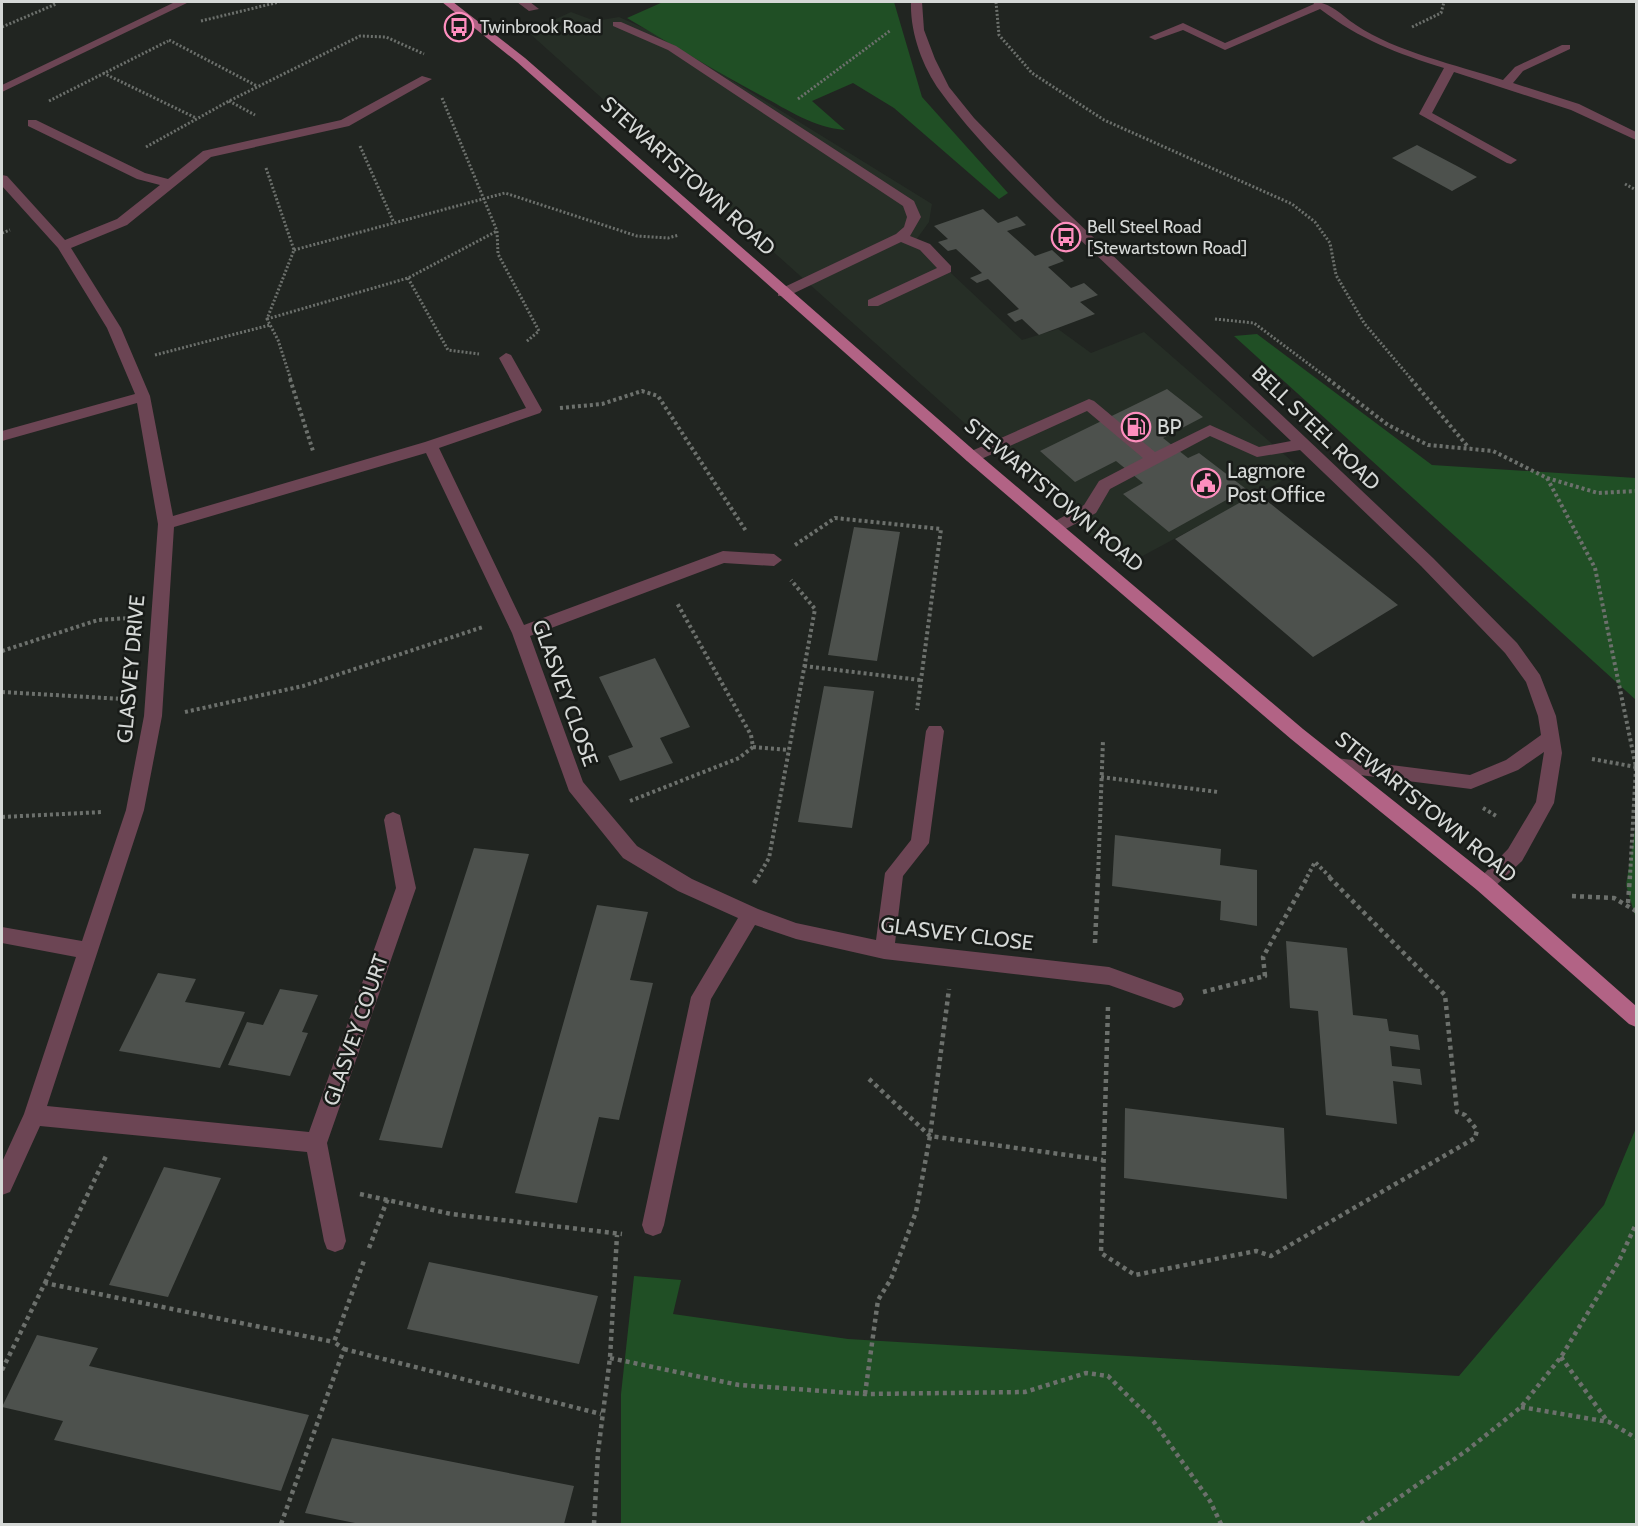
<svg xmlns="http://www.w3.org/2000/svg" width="1638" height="1526" viewBox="0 0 1638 1526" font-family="Cabin,sans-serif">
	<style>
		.built { fill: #262e26 }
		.green { fill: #204f25 }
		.building { fill: #4d514d }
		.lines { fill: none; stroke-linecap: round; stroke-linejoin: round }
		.path-far2 { stroke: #6c706c; stroke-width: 3; stroke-dasharray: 2 2; stroke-linecap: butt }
		.path-far1 { stroke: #6c706c; stroke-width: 4; stroke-dasharray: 3 3; stroke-linecap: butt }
		.path { stroke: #6c706c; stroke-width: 4.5; stroke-dasharray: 4 4; stroke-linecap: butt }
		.minor { fill: #6c4554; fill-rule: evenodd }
		.major { fill: #b26385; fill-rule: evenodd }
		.labels { text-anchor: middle; stroke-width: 5; stroke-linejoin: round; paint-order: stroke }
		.far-poi-label { font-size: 18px; fill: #d5d8d6; stroke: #181b18; text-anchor: start }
		.street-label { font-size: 21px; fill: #d5d8d6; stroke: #181b18 }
		.poi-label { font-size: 21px; fill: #d5d8d6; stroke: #181b18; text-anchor: start }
	</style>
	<rect width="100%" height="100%" fill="#212521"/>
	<path class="built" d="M571 12 595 21 619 17 657 34 932 204 929 222 916 240 1022 340 1058 329 1091 353 1144 332 1302 470 1124 566 528 32Z"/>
	<path class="green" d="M663 2H894L922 97 1008 193 999 199 894 108 853 83 812 101 845 130C814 128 786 109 760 95 715 71 671 44 627 18Z
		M1257 334 1432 465 1636 478V700L1234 336Z
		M1636 823V919L1626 885Z
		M1636 1128V1524H621V1394L634 1276 681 1280 673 1314 848 1339 1459 1376 1604 1205Z"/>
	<path class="building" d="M1417 145 1457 166 1477 177 1452 191 1392 158Z
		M983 209 998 223 1017 216 1026 225 1007 231 1035 256 1052 250 1064 261 1048 267 1071 288 1084 283 1098 295 1080 302 1095 314 1039 335 1022 319 1015 322 1007 314 1019 309 988 279 977 283 970 278 982 273 956 249 948 251 938 242 948 239 934 226Z
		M1167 389 1203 417 1163 438 1188 458 1199 453 1246 489 1169 532 1123 494 1143 483 1116 461 1075 482 1040 451Z
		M1257 493 1398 605 1313 657 1175 539Z
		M854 527 900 532 877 661 828 655Z
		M655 658 690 727 660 738 673 763 620 781 608 756 633 747 599 677Z
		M824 686 874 691 852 828 798 822Z
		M1115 835 1221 849 1220 865 1257 870V926L1220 920 1221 901 1112 886Z
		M474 848 529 854 442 1148 379 1140Z
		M597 905 648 912 630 980 653 983 619 1120 599 1117 577 1203 515 1193Z
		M1286 941 1347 948 1353 1015 1387 1019 1389 1031 1418 1035 1420 1050 1390 1046 1392 1066 1420 1069 1422 1085 1393 1081 1397 1124 1326 1115 1318 1011 1290 1008Z
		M158 973 196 979 185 1002 245 1012 220 1068 119 1051Z
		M280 989 318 995 302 1032 308 1033 290 1076 228 1065 247 1022 263 1025Z
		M1125 1108 1284 1128 1287 1199 1124 1178Z
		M164 1167 221 1178 168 1297 109 1285Z
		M429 1262 598 1296 579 1364 407 1329Z
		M37 1335 98 1348 89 1366 309 1415 281 1491 54 1440 63 1421 2 1407Z
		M332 1438 574 1486 564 1524H360L305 1513Z"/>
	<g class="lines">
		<path class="path-far2" d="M996 2 999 35 1032 73 1104 120 1292 204 1315 222 1330 243 1336 275 1364 323 1412 380
			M201 21 279 2
			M2 27 56 4 53 2
			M1412 27 1441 13 1444 2
			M169 40 257 86
			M103 73 196 118
			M442 98 497 231 498 254 539 331 526 342
			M798 99 891 30
			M49 101 168 41
			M229 101 255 115
			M360 146 394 223
			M146 147 229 101 360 36 386 37 424 54
			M266 168 294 250 267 319 278 340 291 380
			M1625 184 1636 190
			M2 233 10 230
			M294 250 505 193 637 236 668 238 679 235
			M408 278 448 350 479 354
			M267 319 408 278 497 231
			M1215 319 1254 323 1330 380
			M155 355 270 325"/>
		<path class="path-far1" d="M290 379 313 451
			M1328 379 1388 425 1428 445 1493 451 1547 478 1595 568 1636 767 1630 877
			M1411 379 1469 448
			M560 408 602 404 642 391 658 396 746 531
			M1547 478 1598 493 1636 491
			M795 545 835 518 941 529 917 710
			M2 651 98 620 129 618
			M804 666 920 680
			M2 692 123 699
			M185 712 303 686 483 627
			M753 747 789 750
			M1592 759 1636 767
			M1101 777 1218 792
			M630 801 739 758 753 747 751 735 677 603
			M1483 808 1498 817
			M2 817 103 812
			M758 877 769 858 815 609 791 580
			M1098 877 1103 740
			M1307 877 1315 862 1330 877"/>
		<path class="path" d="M754 883 758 876
			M1572 896 1614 898 1636 911
			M1628 903 1630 876
			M1095 943 1098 876
			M1203 992 1265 976 1263 957 1308 876
			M1108 1007 1101 1253 1135 1275 1256 1251 1271 1256 1475 1138 1477 1130 1465 1115 1457 1112 1445 995 1328 876
			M869 1079 930 1136 1103 1160
			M360 1194 451 1214 622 1234
			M369 1248 388 1198
			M45 1283 107 1154
			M344 1349 601 1414
			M1561 1357 1608 1422
			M610 1358 739 1385 865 1394 1025 1392 1086 1373 1108 1376 1154 1422 1210 1501 1221 1524
			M2 1370 45 1283 334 1342
			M865 1394 878 1300 891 1279 916 1212 930 1136 949 989
			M1521 1407 1609 1422 1636 1438
			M281 1524 344 1349 334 1342 365 1258
			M594 1524 598 1452 610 1358 617 1235
			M1361 1524 1466 1451 1521 1407 1561 1357 1618 1263 1636 1224"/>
		<path class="minor" d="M175 2H189L2 92V85Z
			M517 2H530L539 9 529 11Z
			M911 2H922L924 30 935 59 949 87 974 118 1055 201 1433 558 1517 643 1540 675 1556 716 1562 753 1554 803 1522 861 1491 890 1484 892 1477 890 1474 884 1508 849 1536 802 1544 752 1518 770 1471 789 1336 772 1330 770 1327 765 1330 760 1336 758 1470 775 1506 760 1541 735 1538 716 1526 682 1505 653 1421 566 1300 450 1257 457 1210 436 1110 489 1096 513 1056 534 1050 532 1048 528 1050 524 1084 505 1099 481 1143 458 1087 411 977 461H967L964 457 967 453 1089 399 1094 401 1155 452 1210 425 1259 447 1291 441C1224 377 1157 313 1090 249 1038 200 982 149 940 91 922 66 910 32 911 2Z
			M1313 2C1331 2 1341 15 1356 25 1396 52 1457 65 1503 80L1515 67 1562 45H1570V49L1523 71 1513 83 1579 104 1636 132V140L1571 110 1454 72 1432 113 1517 160 1511 164 1507 163 1419 114 1444 68C1396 53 1361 40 1320 9L1225 50 1183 30 1155 40 1149 37 1183 23 1225 43 1314 4Z
			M613 22H621L676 46 914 201 921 217 910 236 930 244 951 266V272L878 306H868V300L937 268 920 250 901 242 788 296H778V290L896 234 904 227 907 217 903 206 668 50 613 26Z
			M422 76 432 79 349 126 211 157 127 225 71 248 121 328 150 396 173 516 425 442 526 408 499 358 506 353 511 355 542 410 540 413 439 448 524 625 723 551 774 554 782 560 774 566 724 563 530 636 583 782 637 846 692 879 758 909 796 923 876 940 885 873 911 840 926 731 929 726H941L944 731 929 843 903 876 895 943 1109 967 1181 993 1184 999 1181 1005 1174 1008 1109 985 884 959 796 939 755 925 711 999 664 1225 661 1233 653 1236 645 1233 642 1225 691 997 738 918 678 891 623 858 569 791 512 633 426 453 174 527 162 716 144 810 47 1106 309 1132 396 888 384 820 386 815 393 812 400 815 416 888 327 1143 346 1241 343 1249 335 1252 327 1249 324 1241 307 1152 40 1126 10 1192 2 1195V1162L24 1114 76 957 2 943V927L82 941 126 810 144 716 158 524 137 403 2 441V431L135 394 107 328 58 248 2 186V175L7 176 65 240 117 219 160 185 137 179 28 126V120H36L145 173 168 179 203 151 341 120Z"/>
		<path class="major" d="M442 2H453L525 58 977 453 1303 729 1491 878 1636 1006V1027L1629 1024 1477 890 1291 739 967 461 517 62Z"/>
	</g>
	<defs>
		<g id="bus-ring" transform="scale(1.5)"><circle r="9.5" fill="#181b18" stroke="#fe8ebe" stroke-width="1.5"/><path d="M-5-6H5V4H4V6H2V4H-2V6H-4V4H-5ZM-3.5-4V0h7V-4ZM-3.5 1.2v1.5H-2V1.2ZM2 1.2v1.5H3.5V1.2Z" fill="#fe8ebe"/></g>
		<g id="fuel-ring" transform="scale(1.5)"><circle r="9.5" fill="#181b18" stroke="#fe8ebe" stroke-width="1.5"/><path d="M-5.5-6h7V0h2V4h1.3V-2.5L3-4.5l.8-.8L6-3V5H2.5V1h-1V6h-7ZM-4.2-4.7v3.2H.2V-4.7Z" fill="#fe8ebe"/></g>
		<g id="civic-ring" transform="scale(1.5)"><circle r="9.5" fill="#181b18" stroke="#fe8ebe" stroke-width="1.5"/><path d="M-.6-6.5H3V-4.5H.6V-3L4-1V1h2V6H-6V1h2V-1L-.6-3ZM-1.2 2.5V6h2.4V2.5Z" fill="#fe8ebe"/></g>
	</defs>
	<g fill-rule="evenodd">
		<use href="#bus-ring" x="459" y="27"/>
		<use href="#bus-ring" x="1066" y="237"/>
		<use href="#fuel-ring" x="1136" y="427"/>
		<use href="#civic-ring" x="1206" y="483"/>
	</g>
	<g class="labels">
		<g class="far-poi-label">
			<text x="480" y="33">Twinbrook Road</text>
			<text x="1087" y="233">Bell Steel Road<tspan x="1087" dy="21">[Stewartstown Road]</tspan></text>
		</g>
		<g class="street-label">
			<text transform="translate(688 176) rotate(42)" y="7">STEWARTSTOWN ROAD</text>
			<text transform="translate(1316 428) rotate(44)" y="7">BELL STEEL ROAD</text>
			<text transform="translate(1054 495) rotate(40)" y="7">STEWARTSTOWN ROAD</text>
			<text transform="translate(131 669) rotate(-85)" y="7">GLASVEY DRIVE</text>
			<text transform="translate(565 693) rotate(70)" y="7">GLASVEY CLOSE</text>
			<text transform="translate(1426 807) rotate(39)" y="7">STEWARTSTOWN ROAD</text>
			<text transform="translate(957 934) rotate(7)" y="7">GLASVEY CLOSE</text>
			<text transform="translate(356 1030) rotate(-71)" y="7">GLASVEY COURT</text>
		</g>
		<g class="poi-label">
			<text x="1157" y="434">BP</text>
			<text x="1227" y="478">Lagmore<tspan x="1227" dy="24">Post Office</tspan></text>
		</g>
	</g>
	<rect width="1638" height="1526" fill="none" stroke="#d5d8d6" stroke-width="6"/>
</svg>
